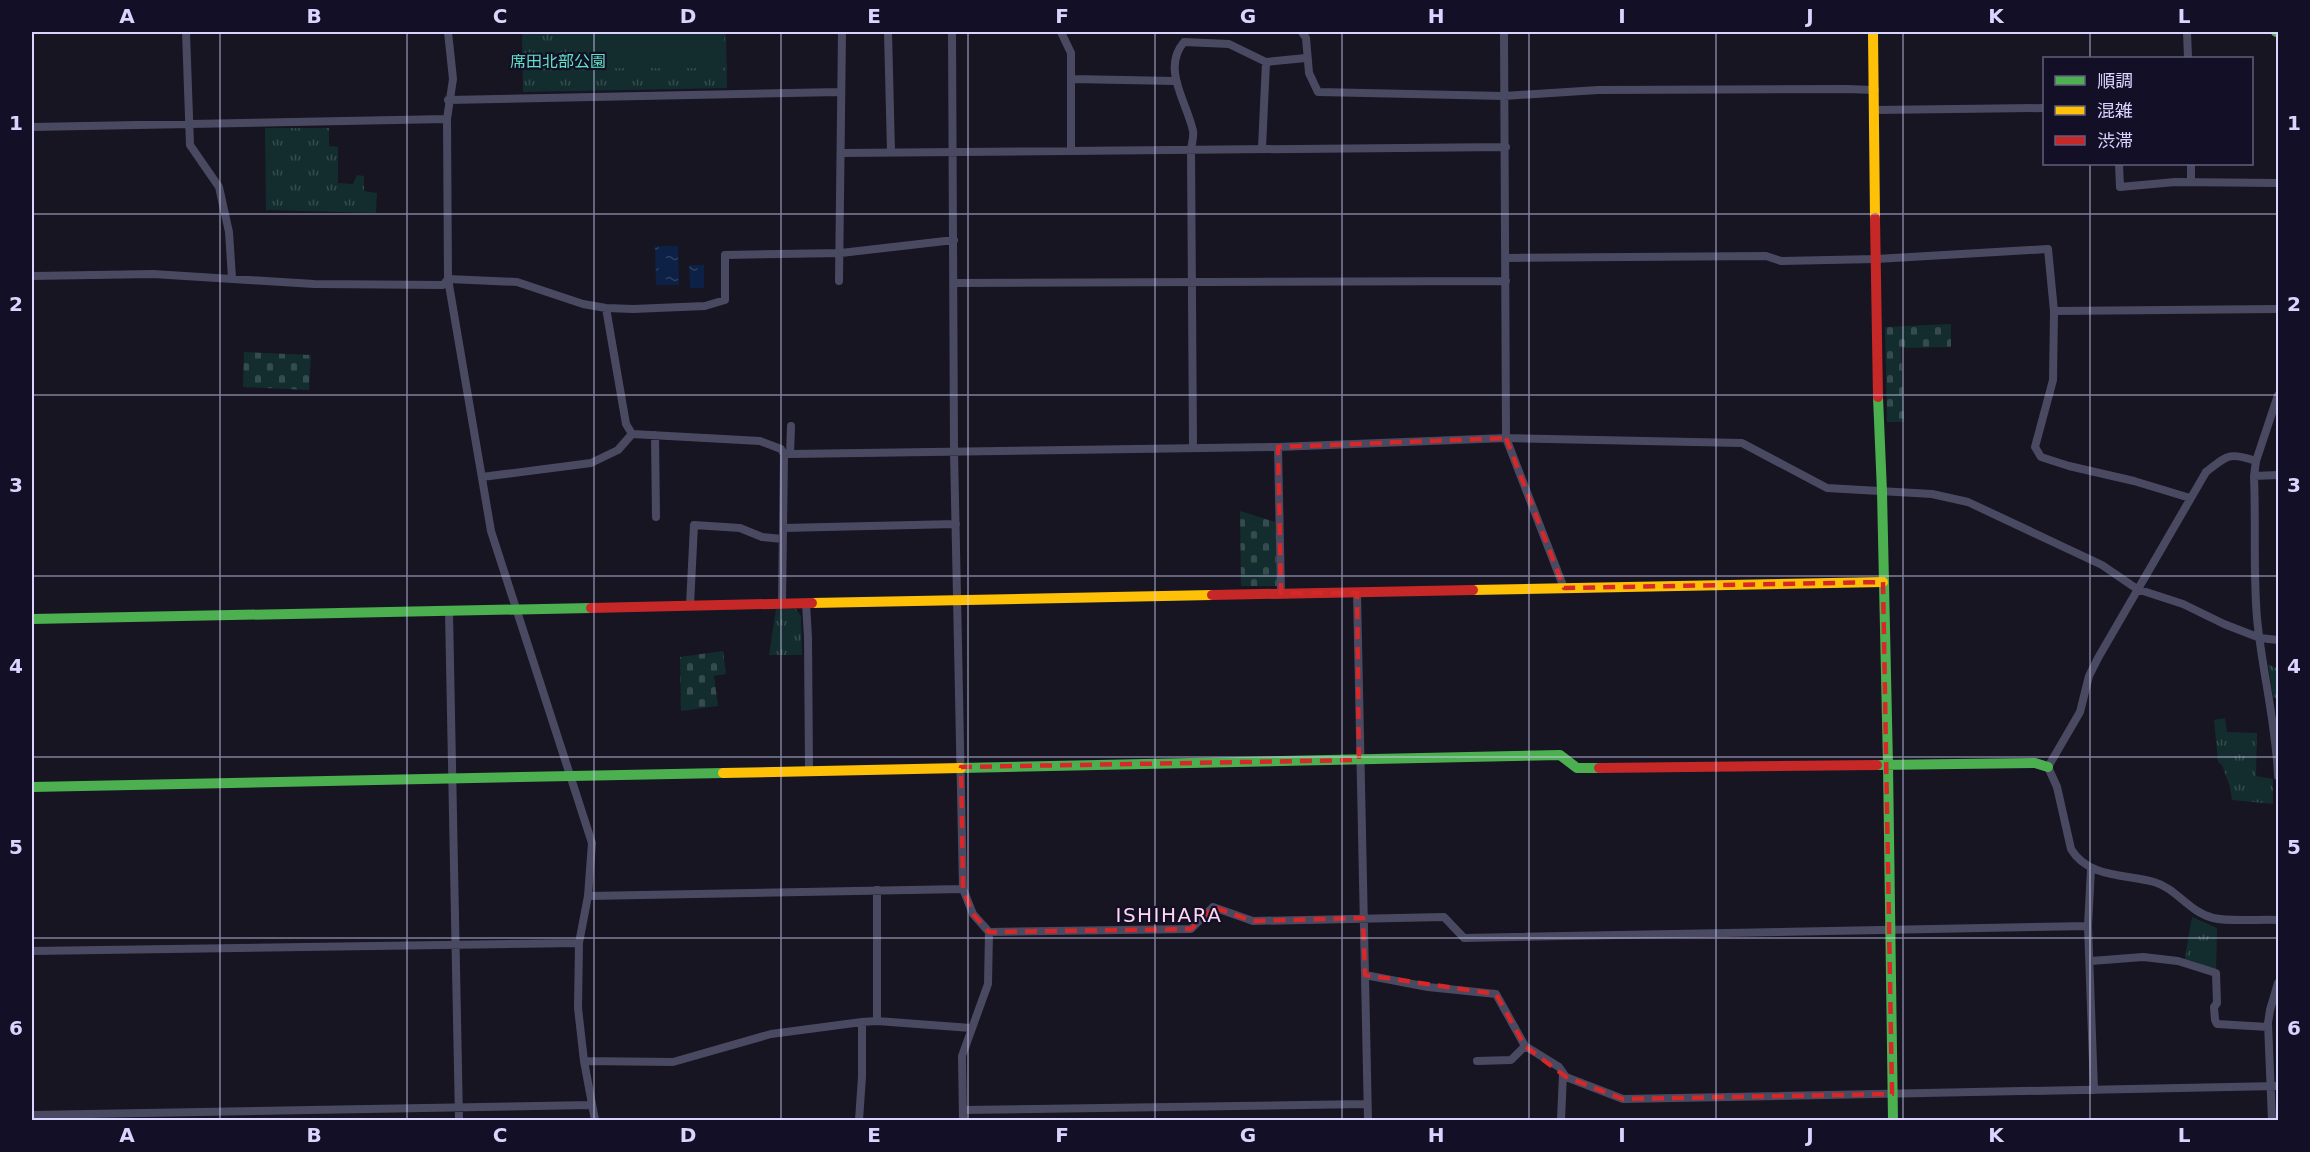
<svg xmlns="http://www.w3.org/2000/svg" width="2310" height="1152" viewBox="0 0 2310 1152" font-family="'DejaVu Sans','Noto Sans JP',sans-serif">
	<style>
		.grass { fill: url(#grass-tufts) }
		.cemetery { fill: url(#cemetery-stones) }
		.pitch { fill: #132d2e }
		.water { fill: url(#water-ripples) }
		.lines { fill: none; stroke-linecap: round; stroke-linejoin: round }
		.street { stroke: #4a4962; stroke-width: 8 }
		.fast { stroke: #4caf50; stroke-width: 10 }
		.slow { stroke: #ffc107; stroke-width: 10 }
		.jam { stroke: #c62828; stroke-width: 10 }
		.marked { fill: none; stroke: #d62828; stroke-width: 4.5; stroke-dasharray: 12 8; stroke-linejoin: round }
		.grid { fill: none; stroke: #dad5ff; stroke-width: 1.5; stroke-opacity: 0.55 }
		.labels { text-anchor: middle; stroke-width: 4.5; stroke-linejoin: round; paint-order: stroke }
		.park-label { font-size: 16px; fill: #5ee2c1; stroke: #130f27 }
		.quarter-label { font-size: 20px; letter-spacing: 1.5px; fill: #ffd7f0; stroke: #130f27 }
		.neatline { fill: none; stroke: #dad5ff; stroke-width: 2 }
		.grid-label { font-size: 20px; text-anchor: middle; font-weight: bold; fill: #dad5ff }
	</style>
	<defs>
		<pattern id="grass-tufts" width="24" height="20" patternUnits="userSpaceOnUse" patternTransform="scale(1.5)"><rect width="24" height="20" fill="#132d2e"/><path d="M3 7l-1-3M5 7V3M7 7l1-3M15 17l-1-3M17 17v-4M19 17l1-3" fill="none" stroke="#354b4d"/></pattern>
		<pattern id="cemetery-stones" width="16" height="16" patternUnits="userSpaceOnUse" patternTransform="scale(1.5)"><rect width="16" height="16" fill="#132d2e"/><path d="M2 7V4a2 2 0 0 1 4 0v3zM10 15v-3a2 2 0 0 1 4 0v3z" fill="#354b4d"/></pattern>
		<pattern id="water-ripples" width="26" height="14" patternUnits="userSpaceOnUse" patternTransform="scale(1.5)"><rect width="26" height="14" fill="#0c2145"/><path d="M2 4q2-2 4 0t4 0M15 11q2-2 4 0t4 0" fill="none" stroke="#2f4061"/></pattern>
	</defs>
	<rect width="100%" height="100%" fill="#161521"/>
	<path class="grass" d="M522 32H726L727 88 523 92Z
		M265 128H329V146L338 147V183L353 184 357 175 364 176V191L377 193 376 213 266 210Z
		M776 609H796L801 616 802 655H769Z
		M2268 664 2278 669V699L2273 697Z
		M2225 718 2227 732 2257 733 2256 776 2273 779V804L2232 800 2230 787 2222 765 2218 762 2214 720Z
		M2192 917 2217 928 2216 970 2184 964Z"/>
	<path class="cemetery" d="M1951 324V347L1901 348 1904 422H1887L1885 327Z
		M244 352 311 355 309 390 243 387Z
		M1240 511 1275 522 1277 586H1241Z
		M723 651 726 674 714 676 718 706 681 711 680 657Z"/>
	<path class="pitch" d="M570 32H724V68H571Z"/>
	<path class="water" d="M655 246H678L679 285H656Z
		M689 265H704V288H690Z"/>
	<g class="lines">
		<path class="street" d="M186 32 190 145 219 187 229 232 232 278
			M448 32 453 79 447 119 448 279 491 531 592 843 588 896 579 943 578 1008 584 1061 595 1120
			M888 32 891 152
			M952 32 954 451 963 889 973 914 989 932 988 984 962 1056 963 1120
			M1061 32 1071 53V149
			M1302 32 1306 38 1309 73 1318 92 1504 96 1598 90 1846 89 1875 90
			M1504 32 1506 438 1564 588
			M2187 32 2188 58
			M1266 62 1306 58
			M1072 79 1175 81
			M448 100 841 92
			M1875 110 2044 108
			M32 127 447 119
			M841 153 1506 147
			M2119 164 2120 187 2175 182 2278 183
			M2191 182V164
			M1506 258 1766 256 1781 261 1876 259 2048 249 2054 311 2053 380 2035 447 2041 457 2069 466 2134 481 2190 498
			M32 276 153 274 314 284 443 285 448 279 517 282 583 304 606 308 633 309 705 306 725 300V255L841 253 954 240
			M839 281 842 32
			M954 283 1506 281
			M606 308 626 424 632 434
			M2054 311 2278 309
			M2278 395 2256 461 2254 476C2256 523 2253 571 2257 618 2262 671 2276 723 2278 776
			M632 434 760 441 781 449 784 454H790L1278 447 1506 438 1742 443 1827 488 1932 494 1968 502 2102 565 2137 589 2183 604 2224 624 2260 638 2278 640
			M655 435 656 517
			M1193 447 1191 149C1192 143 1194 136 1193 131 1187 102 1161 69 1184 42L1229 44 1266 62 1262 148
			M1278 447 1281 593
			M790 454 791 426
			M2256 461C2229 452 2228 455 2206 472L2098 658 2089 676 2080 712 2048 767 2057 787 2071 849C2088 878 2126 874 2154 882 2176 888 2189 912 2213 918 2229 922 2261 919 2278 920
			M2254 476 2278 475
			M482 477 591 463 618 450 632 434
			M783 528 956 524
			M1357 593 1368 1120
			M806 603 808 638 809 770
			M782 604 784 454
			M690 605 694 525 740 528 762 537 782 539
			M449 612 459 1120
			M2091 869 2088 926 2094 1090
			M588 896 963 889
			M989 932 1191 929 1213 907 1253 921 1444 917 1464 938 2088 926
			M32 951 579 943
			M2091 961 2143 957 2178 961 2216 973 2217 1003 2214 1007 2215 1020 2217 1024 2268 1027
			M1365 975 1428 987 1496 994 1525 1046 1559 1067 1566 1077 1623 1099 2278 1086
			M877 1021V890
			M584 1061 673 1062 771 1034 862 1022 877 1021 971 1028
			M1477 1061 1511 1060 1525 1046
			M963 1110 1367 1104
			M32 1115 592 1105
			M859 1120 862 1077V1022
			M1561 1120 1563 1074
			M2272 1120 2268 1023 2270 1010 2278 983"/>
		<path class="fast" d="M2276 32H2278
			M1878 397 1882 492 1888 765 1893 1120
			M32 619 591 608
			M1877 765 2035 763 2048 767
			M961 768 1560 755 1577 768H1599
			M32 787 723 773"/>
		<path class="slow" d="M1873 32 1875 218
			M1473 590 1883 582
			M812 603 1212 595
			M723 773 961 768"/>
		<path class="jam" d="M1875 218 1878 397
			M1212 595 1473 590
			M591 608 812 603
			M1599 768 1877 765"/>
	</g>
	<path class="marked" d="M1506 438 1564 588 1883 582 1892 1094 1623 1099 1566 1077 1525 1046 1496 994 1365 975 1363 918 1253 921 1213 907 1191 929 989 932 973 914 963 889 961 767 1359 760 1357 593H1281L1278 447Z"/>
	<path class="grid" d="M220 32V1120M407 32V1120M594 32V1120M781 32V1120M968 32V1120M1155 32V1120M1342 32V1120M1529 32V1120M1716 32V1120M1903 32V1120M2090 32V58M2090 164V1120M32 214H2278M32 395H2278M32 576H2278M32 757H2278M32 938H2278"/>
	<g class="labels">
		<g class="park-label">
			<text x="558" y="67">席田北部公園</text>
		</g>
		<g class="quarter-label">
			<text x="1169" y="922">ISHIHARA</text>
		</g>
	</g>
	<rect width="2310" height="1152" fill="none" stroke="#130f27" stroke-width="66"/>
	<rect x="2043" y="57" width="210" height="108" fill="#130f27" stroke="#635e7d" stroke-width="1.5"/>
	<rect x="2055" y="76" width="30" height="9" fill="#4caf50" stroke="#635e7d" stroke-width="1.5"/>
	<text x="2097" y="87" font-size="18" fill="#dad5ff">順調</text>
	<rect x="2055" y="106" width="30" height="9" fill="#ffc107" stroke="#635e7d" stroke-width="1.5"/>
	<text x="2097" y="117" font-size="18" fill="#dad5ff">混雑</text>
	<rect x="2055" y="136" width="30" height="9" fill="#c62828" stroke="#635e7d" stroke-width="1.5"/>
	<text x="2097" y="147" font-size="18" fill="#dad5ff">渋滞</text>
	<rect x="33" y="33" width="2244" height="1086" class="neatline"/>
	<g class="grid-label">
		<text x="127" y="23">A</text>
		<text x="314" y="23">B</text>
		<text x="500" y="23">C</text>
		<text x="688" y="23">D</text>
		<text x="874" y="23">E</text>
		<text x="1062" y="23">F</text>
		<text x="1248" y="23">G</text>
		<text x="1436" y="23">H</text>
		<text x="1622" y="23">I</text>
		<text x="1810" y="23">J</text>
		<text x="1996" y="23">K</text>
		<text x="2184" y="23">L</text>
		<text x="16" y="130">1</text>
		<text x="2294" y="130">1</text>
		<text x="16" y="311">2</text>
		<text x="2294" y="311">2</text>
		<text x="16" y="492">3</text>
		<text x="2294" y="492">3</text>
		<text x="16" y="673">4</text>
		<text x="2294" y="673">4</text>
		<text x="16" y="854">5</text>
		<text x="2294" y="854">5</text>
		<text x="16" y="1035">6</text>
		<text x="2294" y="1035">6</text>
		<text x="127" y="1142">A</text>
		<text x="314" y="1142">B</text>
		<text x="500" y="1142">C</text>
		<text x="688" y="1142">D</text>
		<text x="874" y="1142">E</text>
		<text x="1062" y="1142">F</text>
		<text x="1248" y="1142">G</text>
		<text x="1436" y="1142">H</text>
		<text x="1622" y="1142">I</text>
		<text x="1810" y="1142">J</text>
		<text x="1996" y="1142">K</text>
		<text x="2184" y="1142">L</text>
	</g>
</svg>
